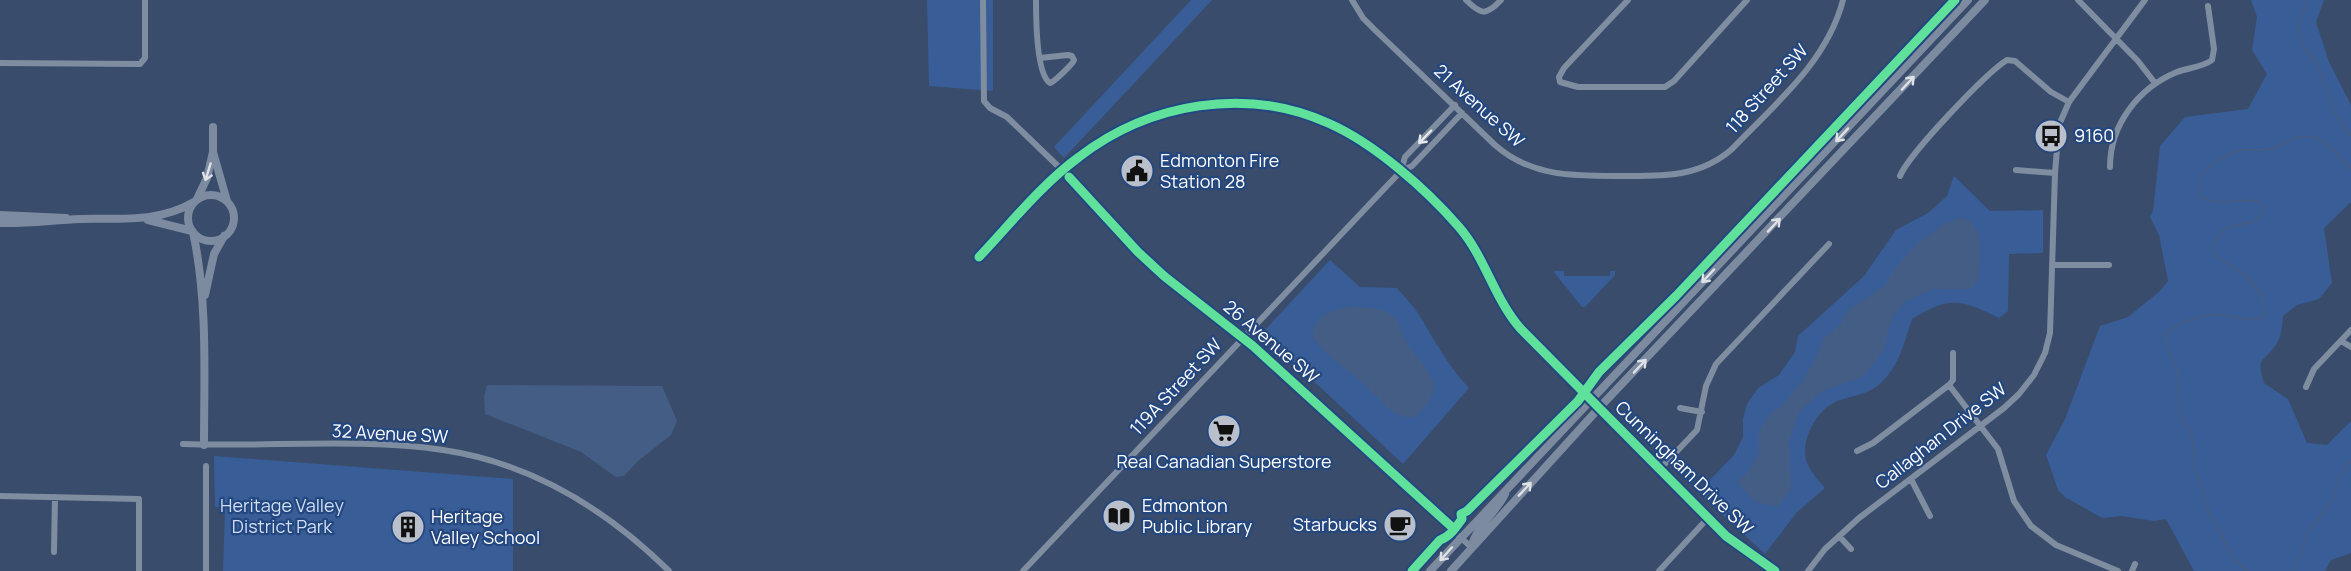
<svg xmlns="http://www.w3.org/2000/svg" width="2351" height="571" viewBox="0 0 2351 571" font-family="Manrope,sans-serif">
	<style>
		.green { fill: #395d97 }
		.water { fill: #445d85 }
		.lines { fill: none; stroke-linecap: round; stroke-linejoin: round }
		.stream { stroke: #445d85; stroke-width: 2 }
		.minor { stroke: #7f8da1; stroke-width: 6 }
		.major { stroke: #7d8ba0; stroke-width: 8 }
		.cycleway-casing { stroke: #244780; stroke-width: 13 }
		.cycleway { stroke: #60e19b; stroke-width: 9 }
		.oneway { stroke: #dee2e7 }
		.oneway2 { stroke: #e5e8ec }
		.labels { text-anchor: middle; stroke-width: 4.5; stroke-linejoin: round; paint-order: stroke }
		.street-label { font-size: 18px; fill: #fff; stroke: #244780 }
		.poi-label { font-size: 18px; fill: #fff; stroke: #244780; text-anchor: start }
		.park-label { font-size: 18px; fill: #cedef5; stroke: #244780 }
	</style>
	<rect width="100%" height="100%" fill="#394c6b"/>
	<path class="green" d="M927 0H993V91L929 86Z
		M1191 0H1212L1064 158 1054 147Z
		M2251 0H2324L2316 22 2329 62 2351 105V202L2324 228 2332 283 2319 299 2297 305 2283 316C2282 326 2282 336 2276 345 2263 363 2256 356 2264 383L2288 399 2307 443 2327 445 2351 421V553L2331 560 2325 571H2194L2166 519 2154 521 2122 516 2102 518 2065 497 2058 490 2046 455 2065 419 2100 326 2128 317 2160 291 2168 281 2159 235 2150 217 2153 211 2160 146 2185 117 2248 109 2267 74 2252 50 2257 17Z
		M1954 176 1990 211 2043 210V253L2009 254 2008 311 1999 318C1961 299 1949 296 1912 319 1904 343 1900 364 1882 382 1869 395 1852 395 1835 402 1815 412 1798 444 1808 465 1812 473 1819 481 1825 488L1797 512 1765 554 1698 492 1734 455 1743 437V419L1747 404 1758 388 1779 375 1795 352 1798 336 1864 276 1896 230 1928 213 1947 196Z
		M1330 260 1360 287 1397 288C1405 298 1415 307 1421 318 1436 343 1449 367 1469 388L1403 464 1265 336V330Z
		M1553 271H1564V276H1610V271H1615V275L1585 307H1582Z
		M214 456 513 479V571H223L225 508 215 507Z"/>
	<path class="water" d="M1962 218 1969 220 1979 234 1980 250 1979 278 1971 289H1932L1904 302 1893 316 1883 350 1864 376 1823 391 1799 411 1789 441 1791 489 1778 506C1755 505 1750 498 1737 481L1749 471 1759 452V431L1769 415 1784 403 1801 383 1815 360 1824 338 1840 325 1848 310 1886 285 1893 270 1915 246 1947 222Z
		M1349 307C1361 307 1378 307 1389 313 1400 319 1400 330 1405 340 1424 372 1453 382 1415 417H1404L1394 413 1354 375 1329 356 1314 339C1309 317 1332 310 1349 307Z
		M487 385 662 386 677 421 671 435 638 461 624 476 616 477 581 452 485 414 484 397Z"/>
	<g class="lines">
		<path class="stream" d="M2307 0 2298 29 2303 47 2316 61 2336 115 2351 136
			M2248 571 2235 561 2206 506 2203 489 2195 471 2192 435 2180 416 2178 372 2166 343V333C2179 323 2204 312 2221 315 2236 317 2248 321 2264 317L2263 295 2242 273 2216 256 2212 246 2225 228 2256 221 2263 212 2260 202C2239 196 2223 209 2201 197 2200 190 2198 181 2202 174 2206 167 2232 151 2241 150 2250 149 2260 152 2269 149 2284 145 2295 133 2312 137 2329 140 2339 158 2351 169
			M2294 571 2308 533 2332 500 2345 467 2351 460"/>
		<path class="minor" d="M983 0 984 101 990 108 1007 117 1062 170 1138 252 1164 276 1253 346 1283 372 1472 548
			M1036 0C1036 17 1036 74 1050 83 1054 82 1073 64 1074 60L1072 56 1068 55 1040 58
			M1352 0 1363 18 1375 30 1495 145C1531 177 1574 176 1620 176 1662 176 1699 178 1732 149 1775 104 1827 62 1843 0
			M1466 0C1481 15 1486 16 1501 0
			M1628 0 1564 68 1559 77 1560 82 1578 87H1665L1674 81 1747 0
			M2078 0 2138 61 2155 83
			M0 63 140 64 145 58V0
			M2110 167C2110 125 2138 88 2177 72 2188 68 2203 67 2212 60L2214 49 2208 6
			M2016 170 2055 173
			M1401 171 1405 157 1455 105
			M1900 176C1909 154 1986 73 2007 60L2015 61 2051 92 2069 102
			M979 257C1011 223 1042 184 1079 157 1149 103 1246 86 1328 123 1374 143 1426 189 1459 227 1485 257 1494 298 1520 328L1726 536 1775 571
			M2053 265H2109
			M2341 341 2351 347
			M1949 385 1998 449 2014 501 2031 526 2056 545 2118 571
			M2306 387 2314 369 2351 330
			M1680 408 1702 412
			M183 444C268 447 361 438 443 450 531 463 607 510 669 571
			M1857 451 1873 443 1949 385 1953 380V353
			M1660 469 1697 430 1706 386 1716 364 1829 244
			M1911 479 1930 516
			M0 496 139 499V571
			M1839 536 1851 549
			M54 552 55 497
			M206 571V466
			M1023 571 1401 171 1412 166 1462 113
			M1659 571 1708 518
			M1808 571 1825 549 1859 518 2004 408 2019 394 2034 375 2045 353 2050 333 2055 173 2059 125 2069 102 2145 0
			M2132 571 2135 564"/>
		<path class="major" d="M213 152V127
			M188 218a23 23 0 1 1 46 0a23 23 0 1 1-46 0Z
			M197 199 207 178 213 152 227 201
			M0 215 66 218
			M148 220 192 231
			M0 223C27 224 53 220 80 219 120 218 158 223 194 202
			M193 232C208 302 204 374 204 445
			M205 295 214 254 224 236
			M1472 546C1476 526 1496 513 1505 494
			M1430 571 1968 0
			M1451 571 1599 408 1985 0"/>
		<g class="cycleway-casing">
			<path id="cycleway" d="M1069 177 1138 252 1164 276 1253 346 1454 529
				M979 257C1011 223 1042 184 1079 157 1149 103 1246 86 1328 123 1374 143 1426 189 1459 227 1485 257 1494 298 1520 328L1726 536 1775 571
				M1412 571 1440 540C1450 537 1456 527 1462 519L1461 514 1467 511 1578 401 1599 372 1676 296 1955 0"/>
		</g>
		<use href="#cycleway" class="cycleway"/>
	</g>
	<defs><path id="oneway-shaft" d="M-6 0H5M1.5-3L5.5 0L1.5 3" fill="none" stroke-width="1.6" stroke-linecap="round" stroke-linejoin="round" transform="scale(1.5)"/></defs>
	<g class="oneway">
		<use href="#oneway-shaft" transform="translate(1908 83) rotate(-47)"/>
		<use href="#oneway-shaft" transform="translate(1842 135) rotate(133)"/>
		<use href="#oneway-shaft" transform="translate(208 172) rotate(107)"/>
		<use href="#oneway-shaft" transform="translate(1774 225) rotate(-47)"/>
		<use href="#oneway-shaft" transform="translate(1708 276) rotate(133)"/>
		<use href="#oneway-shaft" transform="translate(1640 366) rotate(-47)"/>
		<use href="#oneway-shaft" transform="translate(1525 489) rotate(-47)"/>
		<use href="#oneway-shaft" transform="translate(1446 554) rotate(132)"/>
	</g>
	<use class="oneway2" href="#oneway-shaft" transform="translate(1425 137) rotate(134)"/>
	<defs>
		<g id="bus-disc" transform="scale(1.725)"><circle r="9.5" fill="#bac0cb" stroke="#244780"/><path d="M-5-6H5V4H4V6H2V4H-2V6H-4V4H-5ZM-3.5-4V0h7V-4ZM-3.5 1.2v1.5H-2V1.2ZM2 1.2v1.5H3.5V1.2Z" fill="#111"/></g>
		<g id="civic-disc" transform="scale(1.725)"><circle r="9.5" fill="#bac0cb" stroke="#244780"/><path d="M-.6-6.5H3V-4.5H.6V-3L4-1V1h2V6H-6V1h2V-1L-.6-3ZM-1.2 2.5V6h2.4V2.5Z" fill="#111"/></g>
		<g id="supermarket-disc" transform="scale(1.725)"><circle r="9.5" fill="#bac0cb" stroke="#244780"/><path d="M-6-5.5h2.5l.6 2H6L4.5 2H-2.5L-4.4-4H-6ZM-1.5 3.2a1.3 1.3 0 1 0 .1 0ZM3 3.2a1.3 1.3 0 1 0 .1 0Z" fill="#111"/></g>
		<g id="library-disc" transform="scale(1.725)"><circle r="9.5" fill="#bac0cb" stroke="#244780"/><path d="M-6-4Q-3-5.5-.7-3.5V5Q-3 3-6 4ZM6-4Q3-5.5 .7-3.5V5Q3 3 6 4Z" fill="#111"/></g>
		<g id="cafe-disc" transform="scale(1.725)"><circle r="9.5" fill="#bac0cb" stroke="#244780"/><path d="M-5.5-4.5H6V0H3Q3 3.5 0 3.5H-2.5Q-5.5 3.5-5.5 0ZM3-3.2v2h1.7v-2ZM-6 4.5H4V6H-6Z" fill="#111"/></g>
		<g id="building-disc" transform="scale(1.725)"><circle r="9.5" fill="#bac0cb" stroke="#244780"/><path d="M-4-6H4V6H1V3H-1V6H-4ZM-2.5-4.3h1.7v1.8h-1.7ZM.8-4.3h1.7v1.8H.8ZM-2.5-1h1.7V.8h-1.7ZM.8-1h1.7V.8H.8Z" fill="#111"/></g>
	</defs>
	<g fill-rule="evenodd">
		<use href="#bus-disc" x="2051" y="136"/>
		<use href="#civic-disc" x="1137" y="171"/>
		<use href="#supermarket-disc" x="1224" y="431"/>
		<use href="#library-disc" x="1119" y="516"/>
		<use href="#cafe-disc" x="1400" y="525"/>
		<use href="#building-disc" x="408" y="527"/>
	</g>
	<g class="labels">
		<g class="street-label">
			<text transform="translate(1767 89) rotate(-48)" y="6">118 Street SW</text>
			<text transform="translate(1479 106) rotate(42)" y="6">21 Avenue SW</text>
			<text transform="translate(1271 342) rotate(40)" y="6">26 Avenue SW</text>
			<text transform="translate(1176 387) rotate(-47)" y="6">119A Street SW</text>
			<text transform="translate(390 434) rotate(3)" y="6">32 Avenue SW</text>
			<text transform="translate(1941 436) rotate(-38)" y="6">Callaghan Drive SW</text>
			<text transform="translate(1684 468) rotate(44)" y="6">Cunningham Drive SW</text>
		</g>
		<g class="poi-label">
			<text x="2074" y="142">9160</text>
			<text x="1160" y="167">Edmonton Fire<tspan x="1160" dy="21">Station 28</tspan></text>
			<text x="1224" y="468" text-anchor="middle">Real Canadian Superstore</text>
			<text x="1142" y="512">Edmonton<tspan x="1142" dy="21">Public Library</tspan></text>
			<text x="431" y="523">Heritage<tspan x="431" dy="21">Valley School</tspan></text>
			<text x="1377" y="531" text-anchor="end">Starbucks</text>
		</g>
		<g class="park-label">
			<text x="282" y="512">Heritage Valley<tspan x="282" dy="21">District Park</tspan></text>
		</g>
	</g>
</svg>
